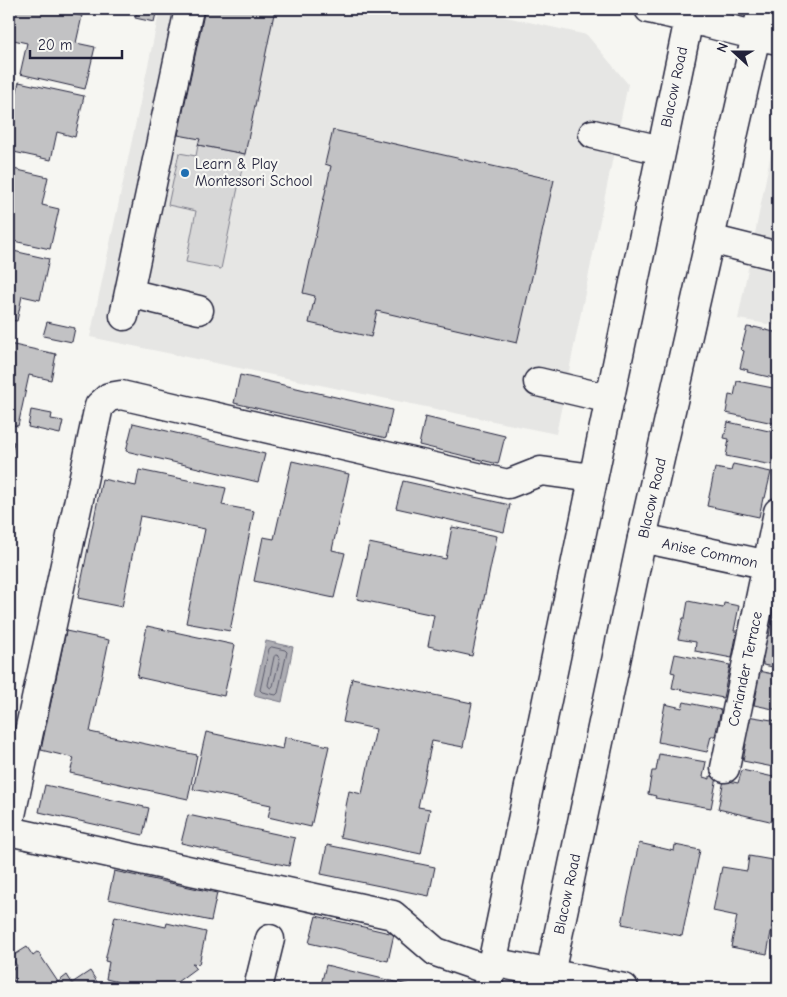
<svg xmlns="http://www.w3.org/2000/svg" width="787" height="997" viewBox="0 0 787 997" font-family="'Comic Neue',sans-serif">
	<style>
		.built { fill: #e6e6e4 }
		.green { fill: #d7d7d7; stroke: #7c7c89 }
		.water { fill: #adadb3; stroke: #757583 }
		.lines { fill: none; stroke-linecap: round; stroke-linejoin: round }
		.shore { stroke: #5a5a6b; stroke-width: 1 }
		.building { fill: #c2c2c4; stroke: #22223b }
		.minor-casing { stroke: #22223b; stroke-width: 31 }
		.major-casing { stroke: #22223b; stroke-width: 31 }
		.minor { stroke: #f6f6f2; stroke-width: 28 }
		.major { stroke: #f6f6f2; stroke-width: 28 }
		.poi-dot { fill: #1f6fb2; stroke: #f6f6f2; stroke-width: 2 }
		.labels { text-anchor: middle; stroke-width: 4.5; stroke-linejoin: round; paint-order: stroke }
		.street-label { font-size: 15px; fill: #22223b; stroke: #f6f6f2 }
		.poi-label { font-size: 15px; fill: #22223b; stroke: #f6f6f2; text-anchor: start }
	</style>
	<rect width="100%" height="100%" fill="#f6f6f2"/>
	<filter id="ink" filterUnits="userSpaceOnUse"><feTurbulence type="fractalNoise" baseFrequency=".02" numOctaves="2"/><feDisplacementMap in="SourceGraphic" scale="10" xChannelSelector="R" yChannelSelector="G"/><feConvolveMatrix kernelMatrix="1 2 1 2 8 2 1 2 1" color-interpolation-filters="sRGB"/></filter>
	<g filter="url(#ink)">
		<path class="built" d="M160 9H471L587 35 628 84 556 434 90 337Z
			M778 126V326L738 319 776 128Z"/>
		<path class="green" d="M198 145 245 154 221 269 186 262 196 211 168 205 179 153 196 156Z"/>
		<path class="water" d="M266 641 293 647 282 702 254 695Z"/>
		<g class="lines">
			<path class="shore" d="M272 647 285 650 287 652 278 693 276 695 262 692 260 690 269 649Z
				M276 655 279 656 280 658 273 686 271 688 269 687 268 685 274 657Z"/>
		</g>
		<path class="building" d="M15 9H51L82 16 76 43 95 47 85 89 20 74 27 43 9 39Z
			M138 9H157L154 22 135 18Z
			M205 9H275L245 154 198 145 200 139 178 135Z
			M19 82 84 96 75 137 57 132 51 160 9 151V112L12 113Z
			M333 130 554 180 517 343 377 311 371 337 309 323 315 296 303 293 331 166 325 164Z
			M9 168 48 177 42 205 59 209 50 249 9 240Z
			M9 250 49 259 40 300 22 296 17 321 9 320Z
			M47 322 75 328 72 342 43 336Z
			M747 327 754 328V327L778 333V379L747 372 748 370 740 368 744 351 741 350Z
			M9 344 56 354 51 380 29 375 18 426 9 424Z
			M240 375 392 410 386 438 234 403Z
			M737 381 778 389V424L726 413 729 395 734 396Z
			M31 410 52 414 51 419 63 421 60 434 28 427Z
			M425 417 505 436 498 464 419 445Z
			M728 422 778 433V438L772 465 726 456 729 439 724 438Z
			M133 423 265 454 258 482 126 451Z
			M9 441 14 442 9 466Z
			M292 461 349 474 332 550 345 553 334 598 254 581 263 537 274 539Z
			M733 464 771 472 765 498H763L759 517 707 506 715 468 731 471Z
			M139 470 226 488 222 505 254 511 230 631 186 623 205 529 140 516 122 607 78 598 102 479 136 486Z
			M403 481 510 505 504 532 396 508Z
			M452 527 497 536 472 656 428 646 434 615 357 599 369 543 446 559Z
			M688 601 723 608 724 603 739 606 734 631H737L732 658 695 651 696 642 678 639 683 618H685Z
			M772 619 778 620V668L763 665V662H759L765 635 769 636Z
			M147 626 235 645 224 696 137 677Z
			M66 631 109 640 90 732 197 755 188 799 70 773 74 758 41 750Z
			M675 654 730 665 723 698 672 688 675 673 671 672Z
			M758 671 778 675V710L754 705 757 690 754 689Z
			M352 678 472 703 463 747 432 741 418 807 430 809 421 854 340 837 349 791 362 794 376 729 343 722Z
			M684 702 721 710 715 736H711L707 752 658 742 665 704 682 708Z
			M747 716 778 721V768L743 761 746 744 742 743Z
			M206 732 283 749 285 737 329 746 311 827 268 817 271 805 193 789Z
			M659 754 706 762 703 777 710 779V776L717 777 711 808 655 798 656 796 648 794 652 771H656Z
			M742 770 778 778V821L774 820V822L718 809 724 780 738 783Z
			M45 785 149 808 143 835 39 812Z
			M188 815 295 838 289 866 181 843Z
			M639 843 674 851 675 845 700 850 682 936 622 924Z
			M327 845 435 867 429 896 321 874Z
			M749 856 778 861V894L767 954 731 947 737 916 713 911 722 867 747 871Z
			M114 871 217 893 211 921 108 899Z
			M115 916 166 927 167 923 206 932 199 964 192 963 196 968 177 982 175 988H117L118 982 106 979 109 962 105 961Z
			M316 916 394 934 388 961 309 943Z
			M27 947 33 956 38 952 58 982 67 975 72 983 90 971 101 988H18L9 974V971L17 966 11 957Z
			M326 965 420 988H320Z"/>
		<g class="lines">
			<g class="minor-casing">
				<path id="minor" d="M593 134 661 150
					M710 239 778 256
					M129 293 199 310
					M124 316 189 9
					M538 382 610 399
					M642 538 778 567
					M725 768 778 512
					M492 962 624 988
					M491 971 436 952 393 915 18 833 11 828 10 820 99 406 109 397 121 395 508 484 541 471 593 478
					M258 988 270 939"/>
			</g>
			<g class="major-casing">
				<path id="major" d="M649 9C692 18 735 32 778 40
					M487 988 691 9
					M547 988 642 538 762 9"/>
			</g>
			<use href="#minor" class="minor"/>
			<use href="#major" class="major"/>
		</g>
	</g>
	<circle class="poi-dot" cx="185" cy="173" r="5"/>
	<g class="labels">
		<g class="street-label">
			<text transform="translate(674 87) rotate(-78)" y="5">Blacow Road</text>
			<text transform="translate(652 498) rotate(-77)" y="5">Blacow Road</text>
			<text transform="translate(710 553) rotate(12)" y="5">Anise Common</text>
			<text transform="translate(745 669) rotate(-78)" y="5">Coriander Terrace</text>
			<text transform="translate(567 894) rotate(-78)" y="5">Blacow Road</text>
		</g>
		<g class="poi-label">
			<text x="195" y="169">Learn &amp; Play<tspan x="195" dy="17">Montessori School</tspan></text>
		</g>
	</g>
	<rect width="787" height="997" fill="none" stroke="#f6f6f2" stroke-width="30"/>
	<rect x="15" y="15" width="757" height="967" fill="none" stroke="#22223b" stroke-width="2" filter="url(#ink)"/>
	<g transform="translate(734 52) rotate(291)" stroke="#f6f6f2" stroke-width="4" paint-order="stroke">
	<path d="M0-4L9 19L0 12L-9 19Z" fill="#22223b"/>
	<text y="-8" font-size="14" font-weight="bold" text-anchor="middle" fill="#22223b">N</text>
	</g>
	<path d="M30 50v8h92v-8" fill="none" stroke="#22223b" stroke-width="2.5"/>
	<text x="38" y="50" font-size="15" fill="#22223b" stroke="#f6f6f2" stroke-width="4" paint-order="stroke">20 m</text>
</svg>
